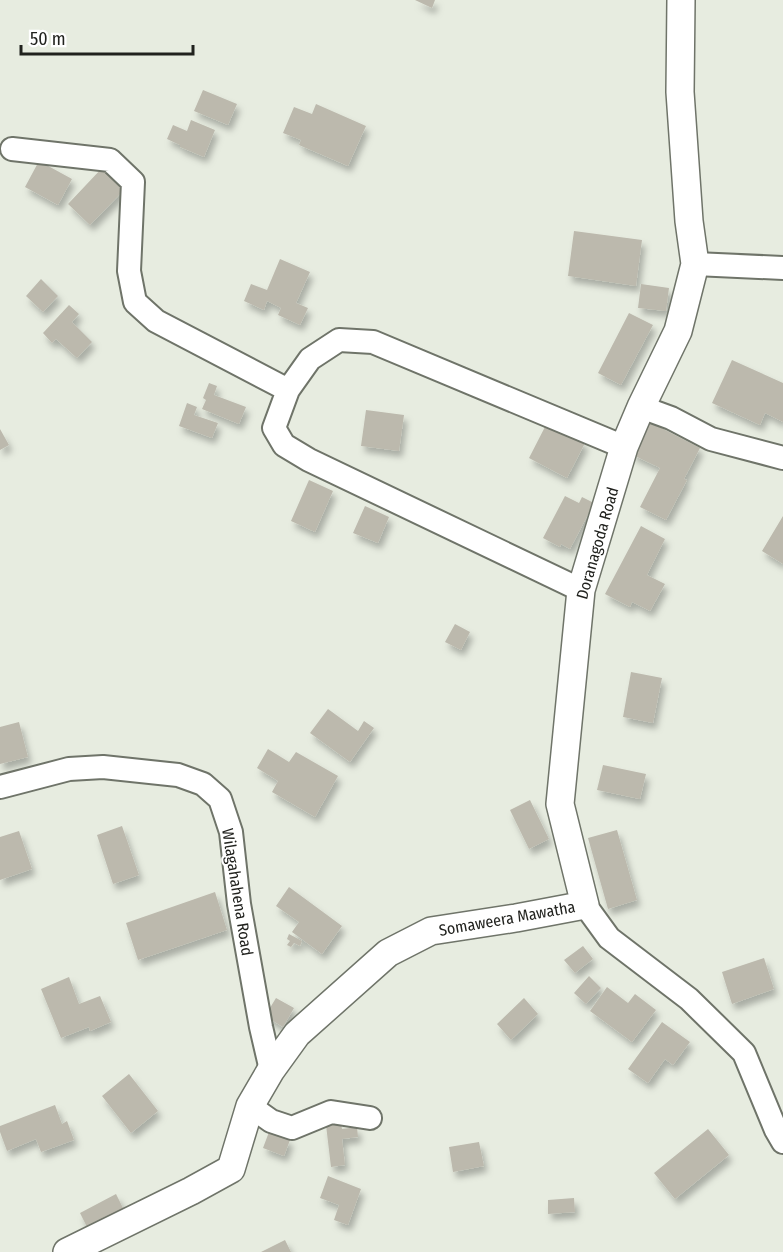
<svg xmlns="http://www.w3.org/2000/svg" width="783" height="1252" viewBox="0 0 783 1252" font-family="'Fira Sans Condensed',sans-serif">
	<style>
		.building { fill: #bcb9ad; filter: url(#shadow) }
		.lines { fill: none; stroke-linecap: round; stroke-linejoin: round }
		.minor-casing { stroke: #6f7469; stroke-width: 26 }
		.tertiary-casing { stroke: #6f7469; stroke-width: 30 }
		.minor { stroke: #fff; stroke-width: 22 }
		.tertiary { stroke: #fff; stroke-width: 27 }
		.labels { text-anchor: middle; stroke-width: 4.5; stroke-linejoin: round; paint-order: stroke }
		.street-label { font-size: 16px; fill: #21221e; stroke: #fff }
	</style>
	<defs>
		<filter id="shadow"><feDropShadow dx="3.5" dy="6" stdDeviation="3" flood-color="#0004"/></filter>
	</defs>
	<rect width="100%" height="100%" fill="#e7ece0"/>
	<path class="building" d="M415 0H435L432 8Z
		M203 90 237 104 228 125 194 111Z
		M316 104 366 126 348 166 299 145 301 140 283 133 294 107 312 114Z
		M191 120 215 130 204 157 180 147V145L167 139 173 125 187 131Z
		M39 161 72 179 58 205 25 187Z
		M103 167 125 189 90 225 68 204Z
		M574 231 642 240 636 286 568 276Z
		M280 259 310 272 296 303 308 308 300 325 278 315 281 308 267 301 264 310 244 301 251 284 267 290Z
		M41 279 58 296 43 312 26 296Z
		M641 284 669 288 666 311 638 308Z
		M69 305 79 314 72 322 92 342 77 358 56 339 52 343 43 333Z
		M629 313 653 325 621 385 598 373Z
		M732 360 783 383V422L765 413 760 425 712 403Z
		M209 383 217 386 214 395 246 407 239 424 202 409 206 400 203 398Z
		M187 403 197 407 194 415 218 423 212 438 179 426Z
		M366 410 404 415 399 451 361 446Z
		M648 421 700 448 684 479 687 480 666 520 640 507 660 468 631 454Z
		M547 423 585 443 567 478 529 458Z
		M0 429 9 445 0 450Z
		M309 480 333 491 315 532 291 521Z
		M565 496 579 503 582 497 594 503 570 549 561 544 560 547 543 538Z
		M365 506 389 517 378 543 353 533Z
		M783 516V564L762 551Z
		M641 526 665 539 647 575 665 584 650 611 632 602 630 607 605 594Z
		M455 624 470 632 461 650 445 642Z
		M631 672 662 678 653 723 623 717Z
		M328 709 358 731 364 721 374 728 350 762 310 733Z
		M19 722 28 757 0 764V727Z
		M268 749 289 762 296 752 338 776 315 817 272 792 278 781 257 768Z
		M603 765 646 774 640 799 597 790Z
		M530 800 549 839 529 849 510 810Z
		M122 826 139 875 113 884 97 835Z
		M617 830 637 900 608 909 588 838Z
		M19 831 32 869 0 880V837Z
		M289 887 342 926 322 954 292 932 299 922 276 906Z
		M215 892 227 930 138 960 126 923Z
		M289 934 302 941 300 946 294 943 291 947 287 945 290 941 287 939Z
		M583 946 593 959 575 973 564 960Z
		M764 958 774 989 732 1004 722 972Z
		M589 976 601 988 586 1004 574 993Z
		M69 977 79 1004 100 996 111 1022 90 1031 89 1027 61 1038 41 989Z
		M607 987 628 1003 635 994 656 1010 632 1042 590 1011Z
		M276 998 294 1008 283 1027 265 1016Z
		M524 998 538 1014 511 1040 497 1024Z
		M662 1022 690 1042 673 1065 665 1059 648 1083 628 1069Z
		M129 1074 158 1111 131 1133 102 1096Z
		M55 1105 62 1124 67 1121 74 1140 41 1152 36 1139 7 1151 0 1132V1126Z
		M341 1124 342 1129 357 1127 358 1137 342 1139 345 1165 331 1167 326 1125Z
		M708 1129 729 1155 675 1199 654 1173Z
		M269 1132 290 1140 284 1156 263 1148Z
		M479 1142 484 1166 453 1172 449 1147Z
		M328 1176 361 1189 348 1225 334 1220 339 1205 320 1198Z
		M116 1194 127 1216 91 1235 80 1213Z
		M574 1198 575 1212 548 1214V1200Z
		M285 1240 291 1252H261Z"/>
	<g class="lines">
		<g class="minor-casing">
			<path id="minor" d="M12 149 110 160 133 182 129 271 135 302 156 321 288 390 274 428 284 445 309 460 581 590
				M695 264 783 268
				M288 390 310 359 339 340 373 342 624 447
				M641 407 671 418 711 439 783 458
				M0 787 69 769 103 767 178 775 203 784 220 799 231 832 239 904 261 1027 271 1070
				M585 905 609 938 689 999 744 1053 776 1130 783 1142
				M250 1106 271 1121 292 1128 331 1112 370 1118"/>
		</g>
		<g class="tertiary-casing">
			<path id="tertiary" d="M67 1252 191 1191 231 1169 250 1106 271 1070 297 1034 388 953 431 931 516 918 585 905 560 804 581 590 624 447 641 407 678 331 695 264 689 221 680 92 681 0"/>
		</g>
		<use href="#minor" class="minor"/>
		<use href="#tertiary" class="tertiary"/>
	</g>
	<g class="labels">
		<g class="street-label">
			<text transform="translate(597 543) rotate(-74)" y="6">Doranagoda Road</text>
			<text transform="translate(238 892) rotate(81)" y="6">Wilagahahena Road</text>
			<text transform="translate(507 918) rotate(-10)" y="6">Somaweera Mawatha</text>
		</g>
	</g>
	<path d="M21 45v9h172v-9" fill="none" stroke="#21221e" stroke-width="3"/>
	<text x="30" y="45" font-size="18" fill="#21221e" stroke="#ffffff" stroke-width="4.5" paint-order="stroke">50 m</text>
</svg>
